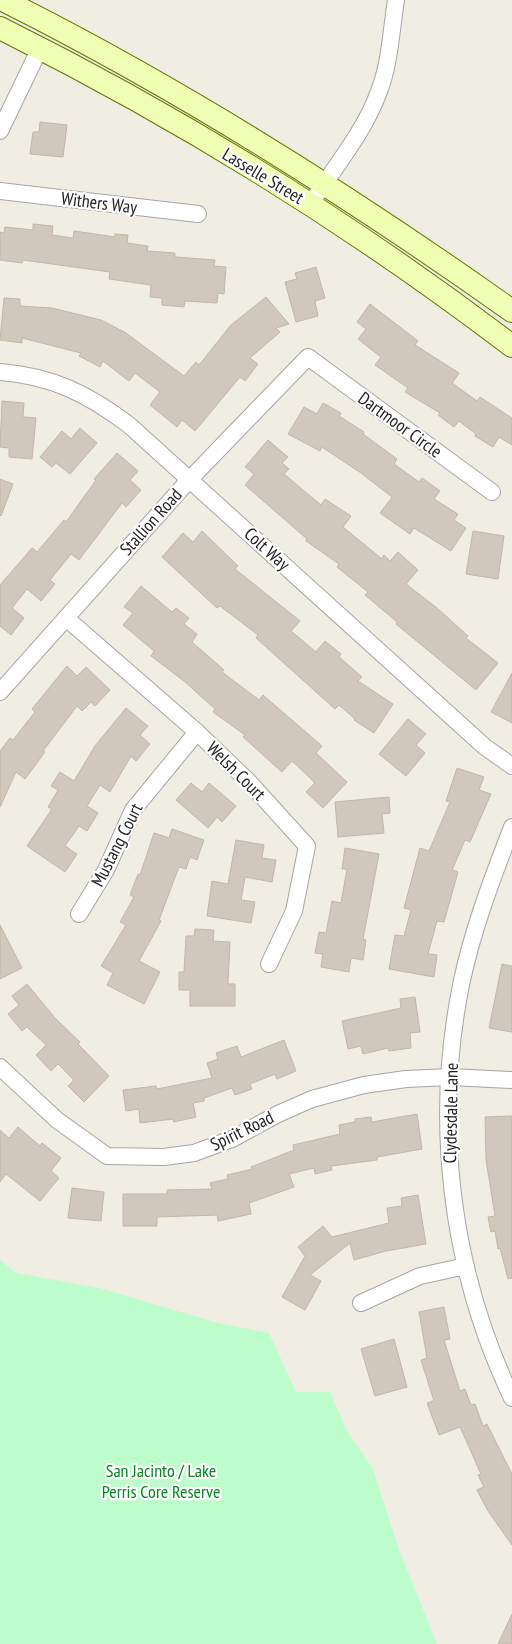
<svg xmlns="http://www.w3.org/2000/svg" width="512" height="1644" viewBox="0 0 512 1644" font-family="'PT Sans Narrow',sans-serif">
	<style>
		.park { fill: #bdfdcb }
		.building { fill: #d0c8bc; stroke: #c3b6a4 }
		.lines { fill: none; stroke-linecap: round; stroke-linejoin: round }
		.minor-casing { stroke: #a5a5a5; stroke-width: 18 }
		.secondary-casing { stroke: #5d7a00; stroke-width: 24 }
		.minor { stroke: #fff; stroke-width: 16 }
		.secondary { stroke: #f0feb3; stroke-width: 22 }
		.labels { text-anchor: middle; stroke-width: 4.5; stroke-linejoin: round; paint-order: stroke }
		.street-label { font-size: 18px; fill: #1e1e1e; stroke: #fff }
		.park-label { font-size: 18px; fill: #03851f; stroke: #fff }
	</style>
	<rect width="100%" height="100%" fill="#f0ede3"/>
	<path class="park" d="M0 1260 16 1273 99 1288 218 1323 269 1333 296 1392H330L346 1429 373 1469 399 1550 437 1644H0Z"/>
	<path class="building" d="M40 122 67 125 63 157 30 154 33 132H39Z
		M33 224 53 226 52 235 73 238 74 231 115 237V234L128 235 127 243 148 246 147 251 175 253V257L215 260 214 266 226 267 224 294 218 293 217 303 185 301 184 307 162 305V298L150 297 151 285 109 279 110 272 23 260 22 263 0 260V232L4 233 5 227 33 230Z
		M316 267 325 298 315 301 318 316 296 322 285 282 297 279 295 273Z
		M266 297 289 324 276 328 280 332 250 358 258 364 245 381 240 377 195 431 182 420 177 427 150 405 160 392 135 373 129 381 103 361 100 367 79 356 81 353 22 338V343L0 340 4 298 20 299V306L52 308 101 320 126 333 184 376 196 362 199 365 231 325Z
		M370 304 418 341 415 345 459 373 452 383 477 401 480 397 512 418V445L499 437 493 447 475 436 476 434 459 421 454 427 438 415 440 413 405 392 408 388 375 365 381 357 358 339 366 329 357 322Z
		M2 401 24 403 23 417 36 418 32 459 9 457V448L0 447Z
		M323 403 341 413 339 416 364 432 363 434 397 459 394 464 419 482 422 478 440 491 434 499 458 514 454 520 466 528 451 551 414 528 410 534 380 513 392 497 361 473 322 447 320 451 288 434 304 407 317 414Z
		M80 428 97 443 70 474 56 463 52 467 40 457 62 431 71 439Z
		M268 440 288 457 282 463 289 469 284 474 321 505 325 499 351 516 343 527 382 559 384 555 390 561 398 552 418 570 406 584 437 608 468 636 466 638 498 663 476 690 396 624 397 622 365 595 368 592 337 567 339 564 306 541 307 539 245 485 254 474 245 467Z
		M117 453 138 471 130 480 141 490 126 507 122 503 79 560 71 554 50 580 55 584 41 601 27 589 12 608 24 618 11 635 0 626V585L32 548 37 552 64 520 66 522 96 480 94 479Z
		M0 479 13 484 1 516 0 515Z
		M202 531 238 566 235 569 300 621 291 631 316 652 325 641 341 654 339 657 362 677 358 681 393 704 374 733 354 720 355 719 339 705 335 709 256 638 258 635 220 606 217 608 162 557 183 533 193 542Z
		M473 531 504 536 498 579 466 574Z
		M141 586 172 612 176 608 189 618 184 624 197 634 192 642 224 670 222 672 259 700 263 695 322 746 316 753 347 782 323 808 306 792 315 783 308 776 292 761 282 772 243 737 245 735 213 712 215 709 184 681 151 656 154 651 123 625 133 613 124 607Z
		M67 666 77 676 86 667 110 690 95 706 91 702 82 711 77 706 43 751 45 752 25 779 16 772 0 807V751L10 738 13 740 35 712 32 709Z
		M512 673V723L491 712Z
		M126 708 148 726 140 735 150 744 136 761 131 756 110 792 100 785 87 806 98 813 87 831 79 826 65 846 77 854 65 872 27 846 52 809 48 807 58 790 51 786 60 772 74 781 95 746Z
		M408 719 426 734 416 745 425 753 406 776 379 754Z
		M457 768 484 777 479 790 491 794 470 842 465 840 452 870 458 872 444 922 437 921 428 954 437 955 434 977 389 969 395 935 404 936 411 910 404 908 420 848 429 851 450 802 446 801Z
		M191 783 202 792 209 783 236 806 222 822 217 817 208 828 176 800Z
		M389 797 390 813 382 814 384 833 338 837 335 802Z
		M172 829 204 840 197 860 190 857 186 869 179 867 159 920 161 921 139 961 160 972 144 1004 107 985 113 973 101 966 126 925 120 922 134 897 130 895 138 874 140 875 154 833 169 838Z
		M236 840 264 845 262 858 276 860 272 882 245 877 241 900 255 902 251 923 207 916 212 881 228 884 234 851H236L234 850Z
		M345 848 379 854 363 939 366 940 363 960 351 958 349 972 321 967 323 954 315 953 319 932 326 933 332 901 341 903 347 869H342Z
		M0 925 22 968 0 979Z
		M195 929 214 930 213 941 230 942 228 984H235V1006H190V990H179V972H184L186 936H194Z
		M502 964 512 966V1032L489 1028Z
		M27 984 55 1018 80 1042 78 1044 109 1076 84 1102 68 1086 74 1080 58 1064 51 1071 36 1055 46 1045 27 1027 22 1031 8 1014 19 1005 12 996Z
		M415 997 420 1032 410 1033 411 1048 389 1051 388 1048 363 1054 361 1046 348 1049 342 1021 401 1008 400 999Z
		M284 1040 296 1071 277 1079 275 1074 250 1084 252 1089 235 1095 232 1088 204 1098V1101L193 1103 196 1117 174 1122 173 1119 140 1123 139 1109 126 1111 123 1090 156 1086 157 1089 212 1078 207 1063 218 1059 216 1053 237 1046 241 1057Z
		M417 1114 422 1149 377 1157V1160L331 1166 332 1170 315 1174 314 1168 289 1174 294 1187 249 1203 251 1214 218 1221 217 1215 157 1217V1226H123V1194H167V1190L212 1189 210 1183 228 1179 227 1175 252 1169 251 1167 294 1150 293 1145 340 1134 339 1125 355 1122V1119L371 1117 372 1122Z
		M512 1116V1278L508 1279 500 1248 498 1249 495 1231 491 1232 488 1217 495 1216 486 1160 485 1117Z
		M18 1127 40 1146 42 1143 61 1158 51 1171 59 1178 40 1201 6 1174 0 1182V1130L9 1138Z
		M72 1188 104 1192 101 1221 68 1218Z
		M418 1195 426 1244 386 1251 354 1260 350 1243 310 1275 321 1281 305 1310 282 1297 305 1256 298 1247 323 1226 332 1237 389 1223 387 1208 402 1206 401 1198Z
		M444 1307 450 1339 444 1340 460 1391 465 1389 471 1405 475 1404 483 1426 487 1424 512 1474V1545L488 1511 477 1490 484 1487 478 1475 481 1474 460 1427 439 1435 427 1403 434 1401 421 1360 427 1358 419 1312Z
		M394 1339 407 1387 375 1396 361 1349Z
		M512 1614V1644H498Z"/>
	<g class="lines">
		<g class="minor-casing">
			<path id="minor" d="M0 131 40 48
				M0 191 198 214
				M310 205C333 169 363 134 378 94 390 65 391 31 396 0
				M0 372C52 376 88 394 129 425L485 747 512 766
				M66 618 197 732 250 783 307 846 294 911 269 964
				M0 692 189 480 308 357 492 492
				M512 827C492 879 472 931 461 985 433 1124 451 1270 512 1398
				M79 914 106 870 133 810 197 732
				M0 1067 57 1120 107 1156 164 1157 194 1153 232 1139 278 1114 312 1099 364 1085 406 1079 450 1077 512 1080
				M361 1303 420 1276 466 1266"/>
		</g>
		<g class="secondary-casing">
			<path id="secondary" d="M3 0C181 89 350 196 512 311
				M0 28C179 117 353 225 512 346"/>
		</g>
		<use href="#minor" class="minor"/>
		<use href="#secondary" class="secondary"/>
	</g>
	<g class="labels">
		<g class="street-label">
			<text transform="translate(263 176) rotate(31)" y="6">Lasselle Street</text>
			<text transform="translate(99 203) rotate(7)" y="6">Withers Way</text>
			<text transform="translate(400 425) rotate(36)" y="6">Dartmoor Circle</text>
			<text transform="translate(151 522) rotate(-48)" y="6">Stallion Road</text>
			<text transform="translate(267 549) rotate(42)" y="6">Colt Way</text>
			<text transform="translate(236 771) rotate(45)" y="6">Welsh Court</text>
			<text transform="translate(117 845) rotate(-63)" y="6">Mustang Court</text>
			<text transform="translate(451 1113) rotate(-89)" y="6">Clydesdale Lane</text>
			<text transform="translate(242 1131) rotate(-26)" y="6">Spirit Road</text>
		</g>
		<g class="park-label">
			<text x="161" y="1477">San Jacinto / Lake<tspan x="161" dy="21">Perris Core Reserve</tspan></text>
		</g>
	</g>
</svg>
